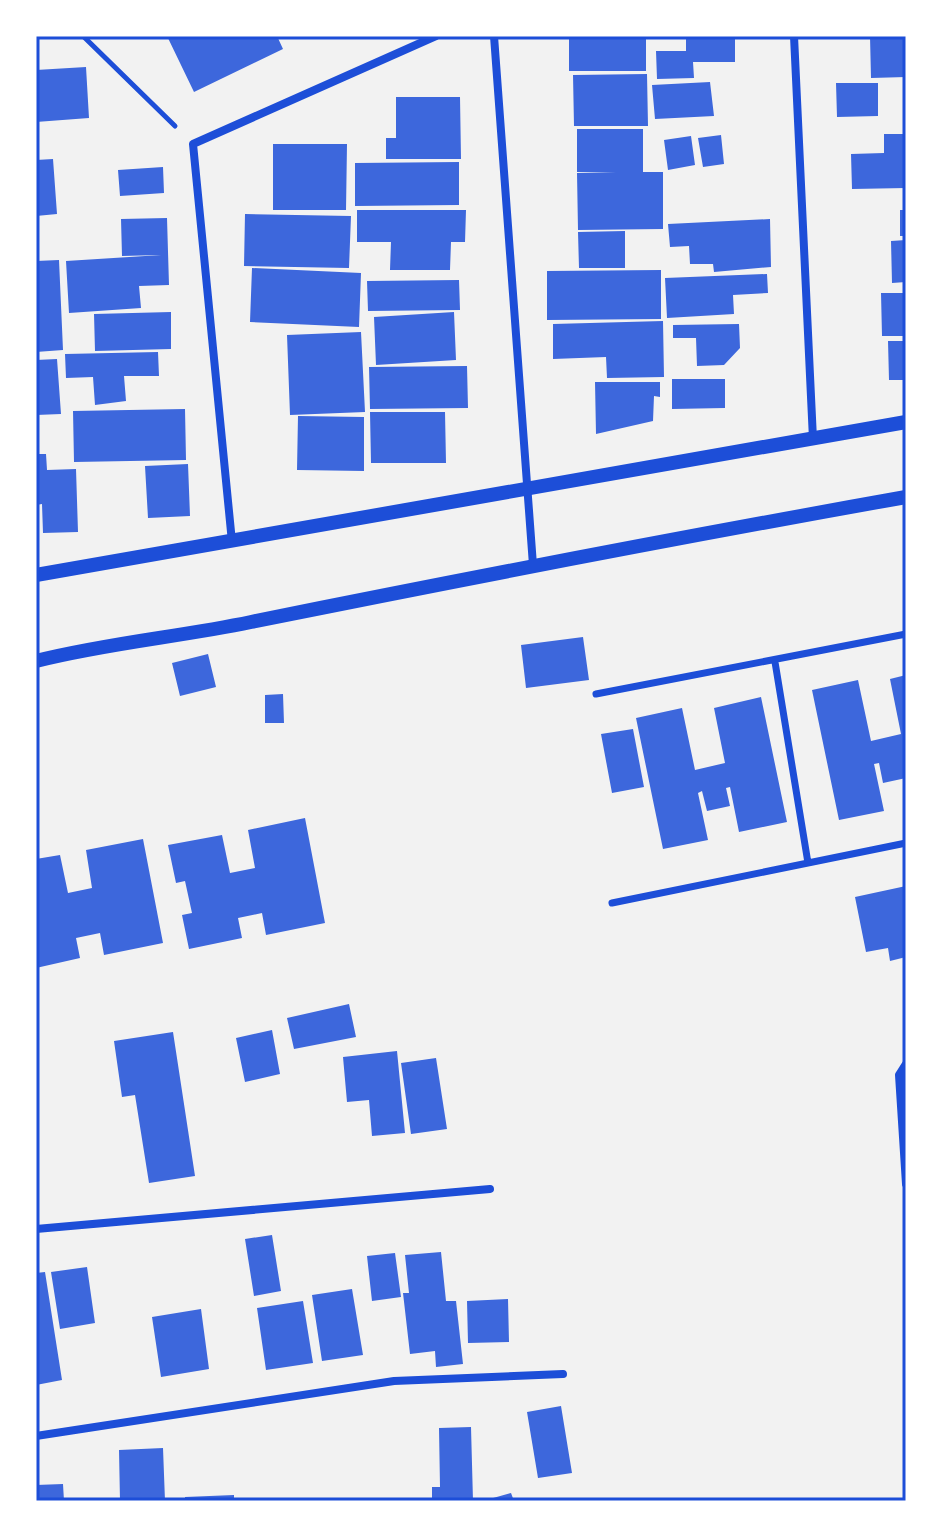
<svg xmlns="http://www.w3.org/2000/svg" width="942" height="1537" viewBox="0 0 942 1537" font-family="Mulish,sans-serif">
	<style>
		.building { fill: #3d67dc }
		.lines { fill: none; stroke-linecap: round; stroke-linejoin: round }
		.path { stroke: #1d4ed8; stroke-width: 5 }
		.pedestrian { stroke: #1d4ed8; stroke-width: 7 }
		.minor { stroke: #1d4ed8; stroke-width: 8 }
		.tertiary { stroke: #1d4ed8; stroke-width: 14 }
		.neatline { fill: none; stroke: #1d4ed8; stroke-width: 3 }
	</style>
	<rect width="100%" height="100%" fill="#f2f2f2"/>
	<path class="building" d="M167 36H277L283 49 194 92Z
		M569 36H646V71H569Z
		M735 36V62H693L694 78 657 79 656 51H686V38Z
		M870 36H906V77L871 78Z
		M86 67 89 118 36 122V70Z
		M647 74 648 126H574L573 75Z
		M710 82 714 116 655 119 652 85Z
		M836 83H878V116L837 117Z
		M396 97H460L461 159H386V138H396Z
		M577 129H643V172H663V229L578 230 577 173 616 172H577Z
		M884 134H906V188L852 189 851 154 884 153Z
		M721 135 724 164 703 167 698 138Z
		M691 136 695 165 668 170 664 140Z
		M273 144H347L346 210H273Z
		M53 159 57 214 36 216V160Z
		M459 162V205L355 206V163Z
		M163 167 164 193 120 196 118 170Z
		M357 210H466L465 242H451L450 270H390L391 242H357Z
		M900 210H906V236H900Z
		M245 214 351 216 349 268 244 266Z
		M167 218 169 285 139 286 141 308 69 313 66 261 161 255 122 256 121 219Z
		M770 219 771 267 714 272 713 264H690L689 246 670 247 668 224Z
		M625 231V268H579L578 232Z
		M906 240V282L892 283 891 241Z
		M59 260 63 350 36 352V261Z
		M252 268 361 273 359 327 250 322Z
		M661 270V319L547 320V271Z
		M767 274 768 293 733 295 734 314 667 318 665 278Z
		M459 280 460 310 368 311 367 281Z
		M881 293H906V336H882Z
		M171 312V349L95 351 94 314Z
		M454 312 456 360 376 365 374 317Z
		M663 321 664 377 607 378 606 357 553 359V324Z
		M739 324 740 348 724 365 697 366 696 338H673V325Z
		M361 332 365 412 290 415 287 335Z
		M888 341H906V380H889Z
		M158 352 159 376H124L126 401 95 405 93 377 66 378 65 354Z
		M57 359 61 414 36 415V360Z
		M467 366 468 408 370 409 369 367Z
		M672 379H725V408L672 409Z
		M595 382H660V397L654 396 653 421 596 434Z
		M185 409 186 460 74 462 73 411Z
		M370 412H445L446 463H371Z
		M298 416 364 417V471L297 470Z
		M36 454H46L47 470 76 469 78 532 43 533 42 504 36 505Z
		M188 464 190 516 148 518 145 466Z
		M583 637 589 680 526 688 521 645Z
		M208 654 216 687 180 696 172 663Z
		M906 675V759L903 760 906 778 883 783 879 763 874 764 884 811 839 820 812 690 858 680 871 741 901 734 890 679Z
		M283 694 284 723H265V695Z
		M761 697 787 822 739 832 730 787 726 788 730 806 707 811 702 791 698 793 708 840 663 849 636 718 682 708 695 770 725 763 714 708Z
		M633 729 644 787 612 793 601 734Z
		M305 818 325 923 266 935 262 913 238 918 242 938 189 949 182 915 192 913 185 881 176 883 168 845 222 835 230 873 255 868 248 830Z
		M143 839 163 943 104 955 100 933 76 938 80 958 36 968V859L60 855 68 893 92 888 86 850Z
		M906 886V957L890 961 888 948 866 952 855 897Z
		M349 1004 356 1037 294 1049 287 1018Z
		M272 1030 280 1074 245 1082 236 1038Z
		M173 1032 195 1176 149 1183 135 1095 122 1097 114 1041Z
		M397 1051 405 1133 372 1136 369 1100 347 1102 343 1057Z
		M436 1058 447 1129 411 1134 401 1063Z
		M272 1235 281 1291 254 1296 245 1239Z
		M441 1252 446 1301H456L463 1364 436 1367 435 1351 410 1354 403 1293H409L405 1255Z
		M395 1253 401 1297 372 1301 367 1256Z
		M87 1267 95 1323 60 1329 51 1272Z
		M45 1272 62 1380 36 1385V1273Z
		M352 1289 363 1355 322 1361 312 1295Z
		M508 1299 509 1342 468 1343 467 1301Z
		M303 1301 313 1363 266 1370 257 1308Z
		M201 1309 209 1369 161 1377 152 1317Z
		M561 1406 572 1473 538 1478 527 1412Z
		M471 1427 473 1501H432V1487H440L439 1428Z
		M163 1448 165 1501H120L119 1450Z
		M63 1484 64 1501H36V1485Z
		M511 1493 514 1501H486V1500Z
		M234 1495V1501H185V1497Z"/>
	<g class="lines">
		<path class="path" d="M83 36 175 126"/>
		<path class="pedestrian" d="M775 662 808 863
			M596 694 906 634
			M612 903 906 843"/>
		<path class="minor" d="M494 36 533 565
			M794 36 813 439
			M232 542 193 144 436 36
			M906 1064 899 1075 906 1184
			M36 1229 490 1189
			M36 1436 394 1381 563 1374"/>
		<path class="tertiary" d="M36 575 906 422
			M36 661C107 643 179 637 251 622 469 578 687 536 906 497"/>
	</g>
	<rect width="942" height="1537" fill="none" stroke="#ffffff" stroke-width="76"/>
	<rect x="38" y="38" width="866" height="1461" class="neatline"/>
</svg>
